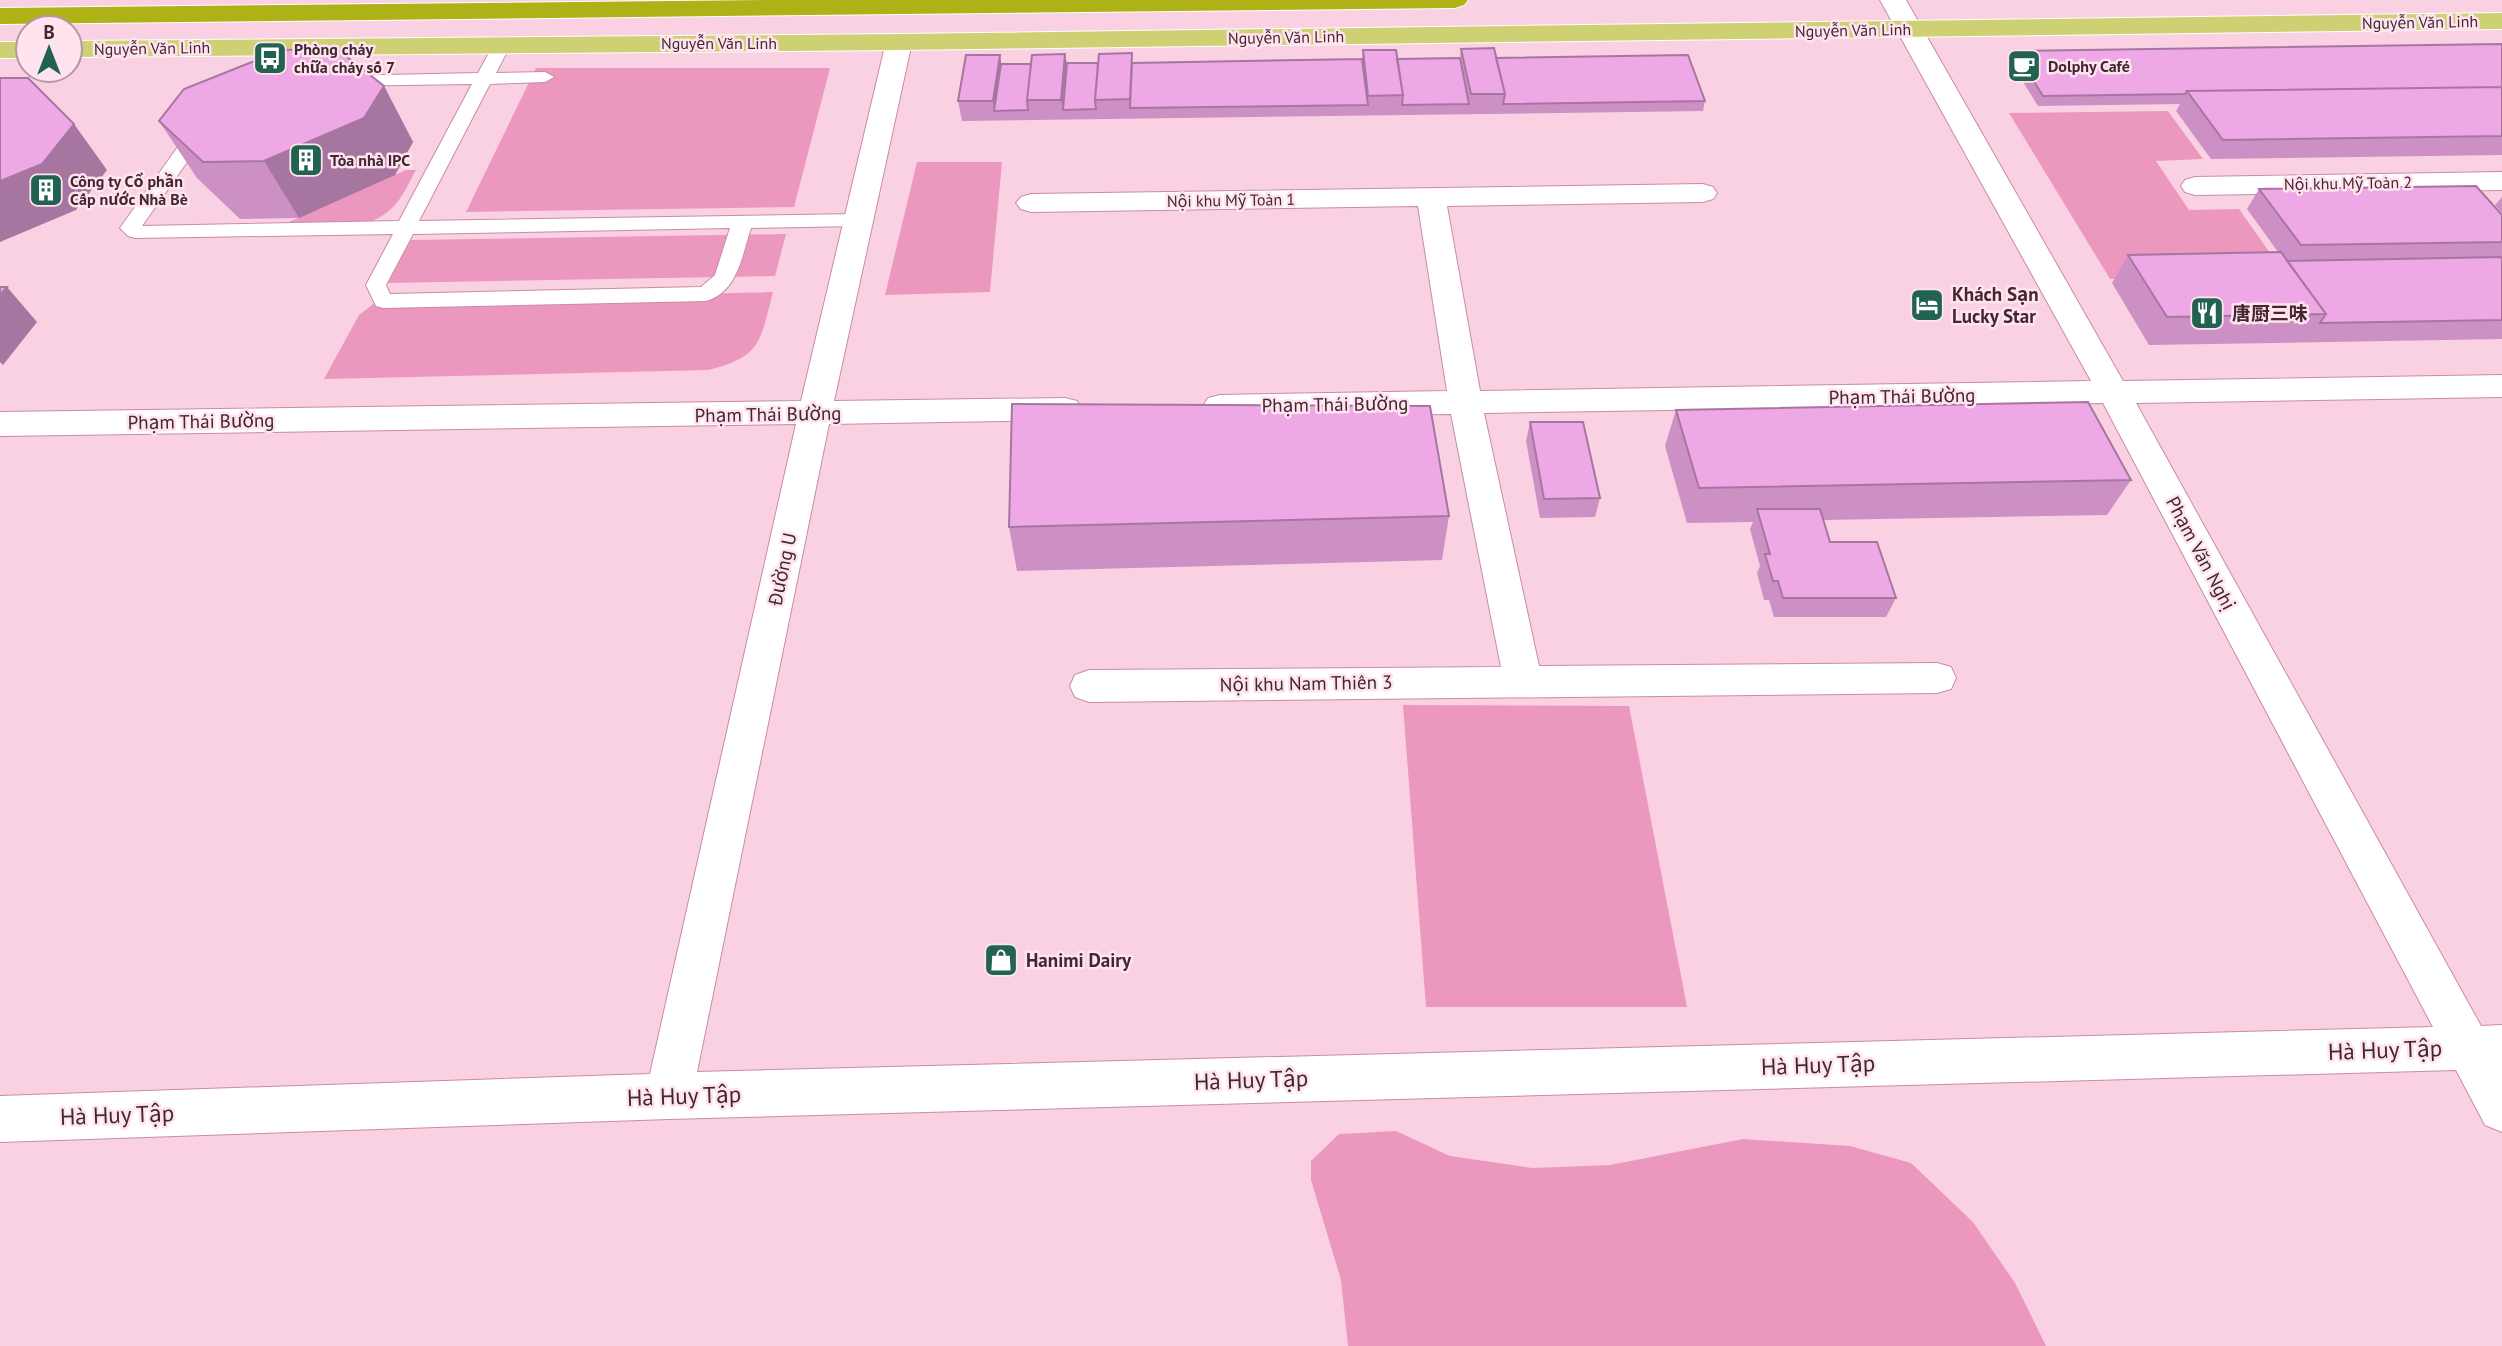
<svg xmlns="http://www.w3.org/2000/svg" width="2502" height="1346" viewBox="0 0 2502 1346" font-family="'PT Sans','Noto Sans SC',sans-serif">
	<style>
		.green { fill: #ec98be }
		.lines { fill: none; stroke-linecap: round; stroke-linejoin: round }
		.lane-casing { stroke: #ca8ba6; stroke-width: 2 }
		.street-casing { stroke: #ca8ba6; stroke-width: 2 }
		.primary-casing { stroke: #fff; stroke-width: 2 }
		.highway-casing { stroke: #fff; stroke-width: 2 }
		.lane { fill: #fff; fill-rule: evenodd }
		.street { fill: #fff; fill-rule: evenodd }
		.primary { fill: #ced173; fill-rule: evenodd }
		.highway { fill: #aeb216; fill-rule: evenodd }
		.wall { fill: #cd90c5 }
		.shaded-wall { fill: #a776a0 }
		.building { fill: #eea8e5; stroke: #a776a0; stroke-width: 2 }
		.labels { text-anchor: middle; stroke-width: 5; stroke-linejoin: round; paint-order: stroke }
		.far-street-label { font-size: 16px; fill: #412732; stroke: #ffe3ee }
		.far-poi-label { font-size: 16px; font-weight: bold; fill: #412732; stroke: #ffe3ee; text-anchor: start }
		.poi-label { font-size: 19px; font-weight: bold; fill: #412732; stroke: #ffe3ee; text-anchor: start }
		.street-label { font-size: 19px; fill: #412732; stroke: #ffe3ee }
		.near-street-label { font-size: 23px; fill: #412732; stroke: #ffe3ee }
	</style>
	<rect width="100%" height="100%" fill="#fad1e2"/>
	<path class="green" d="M536 68H830L794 207 466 212Z
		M2168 111 2203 159 2156 161 2189 210 2239 209 2287 277 2110 279 2009 113Z
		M917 162H1002L990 292 885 295Z
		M406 170H416C402 195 398 211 369 222L288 225 289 222Z
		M786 234 775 276 387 283 411 240Z
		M773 292C760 341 762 357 708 370L324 379 359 315 376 302Z
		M1403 705 1629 706 1687 1007H1426Z
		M1396 1131 1450 1156 1532 1168 1610 1165 1743 1139 1850 1146 1911 1163 1973 1222 2015 1283 2046 1346H1348L1341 1280 1311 1180V1161L1339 1134Z"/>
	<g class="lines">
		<g class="lane-casing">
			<path id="lane" d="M502 39 511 44 496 73 545 72 554 77 545 82 490 84 419 221 858 214 865 216 868 220 865 224 858 226 751 228C742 255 738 292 706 301L383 308 376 306 366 285 393 234 135 238 128 236 120 228 177 148 184 146 194 152 142 226 399 221 472 84 341 86 332 81 341 76 478 73 496 40ZM730 228 715 275 701 287 390 294 386 285 413 234Z"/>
		</g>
		<g class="street-casing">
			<path id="street" d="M1880 0H1906L2123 381 2502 375V397L2136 403 2481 1026 2502 1025V1132L2485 1125 2456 1070 669 1119 0 1142V1096L650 1074 796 424 0 436V412L801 401 886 42 890 37 899 34 908 37 912 42 834 401 1065 398 1077 401 1082 409 1077 417 1065 420 829 424 697 1072 2433 1027 2103 403 1484 413 1539 666 1937 663 1951 667 1956 678 1951 689 1937 693 1089 702 1075 697 1070 686 1075 675 1089 670 1501 667 1451 414 1220 417 1208 414 1203 406 1208 398 1220 395 1447 391 1418 206 1031 212 1021 209 1016 203 1021 197 1031 194 1703 184 1713 187 1717 193 1713 199 1703 202 1447 206 1480 391 2091 381Z
				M2502 172V190L2195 195 2185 192 2181 186 2185 180 2195 177Z"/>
		</g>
		<g class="primary-casing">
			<path id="primary" d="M2502 13V29L899 50 70 57V41L899 34Z
				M0 42H28V58H0Z"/>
		</g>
		<g class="highway-casing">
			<path id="highway" d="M769 0H1468L1464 5 1455 8 0 24V8Z"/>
		</g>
		<use href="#lane" class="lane"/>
		<use href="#street" class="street"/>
		<use href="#primary" class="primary"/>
		<use href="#highway" class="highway"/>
	</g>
	<path class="wall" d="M2502 44V155L2211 159 2176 111 2180 104 2038 106 2010 61 2015 51Z
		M1461 49 1496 58 1705 101 1703 111 962 121 958 101 1001 64H1031L1065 54 1067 63H1098L1132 53V63L1362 59 1363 50 1397 59 1460 58Z
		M384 86 413 142 395 175 299 218 240 219 197 178 159 121Z
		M2259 189 2502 215V339L2149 345 2112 283 2128 255 2278 252 2247 209Z
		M2502 197V213L2495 205Z
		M1676 410 2131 480 2107 515 1823 520 1830 542 1896 598 1886 617H1774L1769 600H1764L1757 573 1760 566 1750 529 1753 522 1687 523 1665 446Z
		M1530 422 1600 498 1595 517 1540 518 1526 441Z
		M1449 516 1442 560 1017 571 1009 527Z"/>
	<path class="shaded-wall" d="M1065 54 1068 73 1063 110 1061 100Z
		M1000 55 1003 74 994 111 993 101Z
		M384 86 413 142 395 175 299 218 264 161Z
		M74 124 107 170 76 210 0 242V181Z
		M7 287 37 322 3 365 0 362V295Z"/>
	<path class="building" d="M2502 44V87L2187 91 2185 94 2043 96 2015 51Z
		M1494 48 1505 94H1471L1461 49Z
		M337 49 384 86 364 118 264 161 203 162 159 121 184 89 282 50Z
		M1363 50H1396L1403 95 1368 96Z
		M1132 53 1130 99 1095 100 1099 54Z
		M1065 54 1061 100H1027L1032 55Z
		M966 55H1000L993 101H958Z
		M1688 55 1705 101 1503 104 1505 94 1496 58Z
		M1460 58 1469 104 1402 105 1403 95 1397 59Z
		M1362 59 1368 105 1130 108 1132 63Z
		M1067 63H1098L1095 100 1096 109 1063 110Z
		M1001 64H1031L1027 100 1028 110 994 111Z
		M0 78H28L74 124 42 164 0 181Z
		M2502 87V136L2223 140 2187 91Z
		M2476 186 2502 215V242L2301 245 2259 189Z
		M2281 252 2326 314 2167 317 2128 255Z
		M2502 257V320L2320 323 2326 314 2287 261Z
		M0 287H7L0 295Z
		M2088 402 2131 480 1699 488 1676 410Z
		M1012 404 1430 406 1449 516 1009 527Z
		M1530 422H1583L1600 498 1544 499Z
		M1757 509H1820L1830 542H1877L1896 598H1783L1778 581H1773L1765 554H1770Z"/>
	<defs>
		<g id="bus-square" transform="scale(1.75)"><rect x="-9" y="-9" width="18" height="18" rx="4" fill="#226250" stroke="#ffe3ee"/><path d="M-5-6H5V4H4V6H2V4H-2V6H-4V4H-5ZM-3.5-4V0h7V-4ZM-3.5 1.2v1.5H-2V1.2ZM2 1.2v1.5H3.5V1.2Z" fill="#fff"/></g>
		<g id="cafe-square" transform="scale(1.75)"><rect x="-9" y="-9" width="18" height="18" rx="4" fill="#226250" stroke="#ffe3ee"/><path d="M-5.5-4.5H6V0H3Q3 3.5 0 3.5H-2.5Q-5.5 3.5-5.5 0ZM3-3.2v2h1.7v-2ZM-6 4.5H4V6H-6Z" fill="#fff"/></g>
		<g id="building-square" transform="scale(1.75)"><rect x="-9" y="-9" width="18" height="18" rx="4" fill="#226250" stroke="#ffe3ee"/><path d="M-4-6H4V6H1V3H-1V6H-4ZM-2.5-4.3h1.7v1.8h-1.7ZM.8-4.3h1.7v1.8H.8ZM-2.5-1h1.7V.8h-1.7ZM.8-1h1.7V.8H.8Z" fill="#fff"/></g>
		<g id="hotel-square" transform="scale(1.75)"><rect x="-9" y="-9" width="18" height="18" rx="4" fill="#226250" stroke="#ffe3ee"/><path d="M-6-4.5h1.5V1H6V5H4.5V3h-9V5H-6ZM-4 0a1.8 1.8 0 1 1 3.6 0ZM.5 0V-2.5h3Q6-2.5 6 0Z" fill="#fff"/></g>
		<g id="restaurant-square" transform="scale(1.75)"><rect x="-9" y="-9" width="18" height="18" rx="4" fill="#226250" stroke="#ffe3ee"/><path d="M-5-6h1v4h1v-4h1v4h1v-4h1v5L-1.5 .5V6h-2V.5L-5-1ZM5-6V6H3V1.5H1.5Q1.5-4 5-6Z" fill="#fff"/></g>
		<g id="shop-square" transform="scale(1.75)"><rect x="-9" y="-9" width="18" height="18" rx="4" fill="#226250" stroke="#ffe3ee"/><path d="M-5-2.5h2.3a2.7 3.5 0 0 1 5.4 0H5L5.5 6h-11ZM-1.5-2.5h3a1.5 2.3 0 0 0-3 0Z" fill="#fff"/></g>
	</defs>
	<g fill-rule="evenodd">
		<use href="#bus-square" x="270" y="58"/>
		<use href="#cafe-square" x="2024" y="66"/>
		<use href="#building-square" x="306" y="160"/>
		<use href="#building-square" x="46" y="190"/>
		<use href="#hotel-square" x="1927" y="305"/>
		<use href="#restaurant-square" x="2207" y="313"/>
		<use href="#shop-square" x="1001" y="960"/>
	</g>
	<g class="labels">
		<g class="far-street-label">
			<text transform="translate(2420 22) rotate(-1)" y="6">Nguyễn Văn Linh</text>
			<text transform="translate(1853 30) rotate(-1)" y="6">Nguyễn Văn Linh</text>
			<text transform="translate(1286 37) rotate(-1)" y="6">Nguyễn Văn Linh</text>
			<text x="719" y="49">Nguyễn Văn Linh</text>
			<text transform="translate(152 48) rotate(-1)" y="6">Nguyễn Văn Linh</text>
			<text transform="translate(2348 183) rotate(-1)" y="6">Nội khu Mỹ Toàn 2</text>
			<text transform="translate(1231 200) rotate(-1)" y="6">Nội khu Mỹ Toàn 1</text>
		</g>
		<g class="far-poi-label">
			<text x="294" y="55">Phòng cháy<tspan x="294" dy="18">chữa cháy số 7</tspan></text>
			<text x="2048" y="72">Dolphy Café</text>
			<text x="330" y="166">Tòa nhà IPC</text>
			<text x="70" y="187">Công ty Cổ phần<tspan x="70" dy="18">Cấp nước Nhà Bè</tspan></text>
		</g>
		<g class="poi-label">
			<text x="1952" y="301">Khách Sạn<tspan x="1952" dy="22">Lucky Star</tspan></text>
			<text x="2232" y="320">唐厨三味</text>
			<text x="1026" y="967">Hanimi Dairy</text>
		</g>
		<g class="street-label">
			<text transform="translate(1902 396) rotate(-1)" y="7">Phạm Thái Bường</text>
			<text transform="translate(1335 404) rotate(-1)" y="7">Phạm Thái Bường</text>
			<text transform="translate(768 414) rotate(-1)" y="7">Phạm Thái Bường</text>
			<text transform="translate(201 421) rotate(-1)" y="7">Phạm Thái Bường</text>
			<text transform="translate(2201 553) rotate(62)" y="7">Phạm Văn Nghị</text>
			<text transform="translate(782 569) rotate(-78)" y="7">Đường U</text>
			<text transform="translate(1306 683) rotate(-1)" y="7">Nội khu Nam Thiên 3</text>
		</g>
		<g class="near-street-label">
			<text transform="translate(2385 1050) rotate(-2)" y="8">Hà Huy Tập</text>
			<text transform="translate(1818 1065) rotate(-2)" y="8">Hà Huy Tập</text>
			<text transform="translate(1251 1080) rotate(-2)" y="8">Hà Huy Tập</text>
			<text transform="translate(684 1096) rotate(-2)" y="8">Hà Huy Tập</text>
			<text transform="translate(117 1115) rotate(-2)" y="8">Hà Huy Tập</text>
		</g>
	</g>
	<g transform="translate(49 49)"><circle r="33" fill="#ffe3ee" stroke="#b398a3" stroke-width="2"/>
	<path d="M0-5L12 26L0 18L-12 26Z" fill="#226250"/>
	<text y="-10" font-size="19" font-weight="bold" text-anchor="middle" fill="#412732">B</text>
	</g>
</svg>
